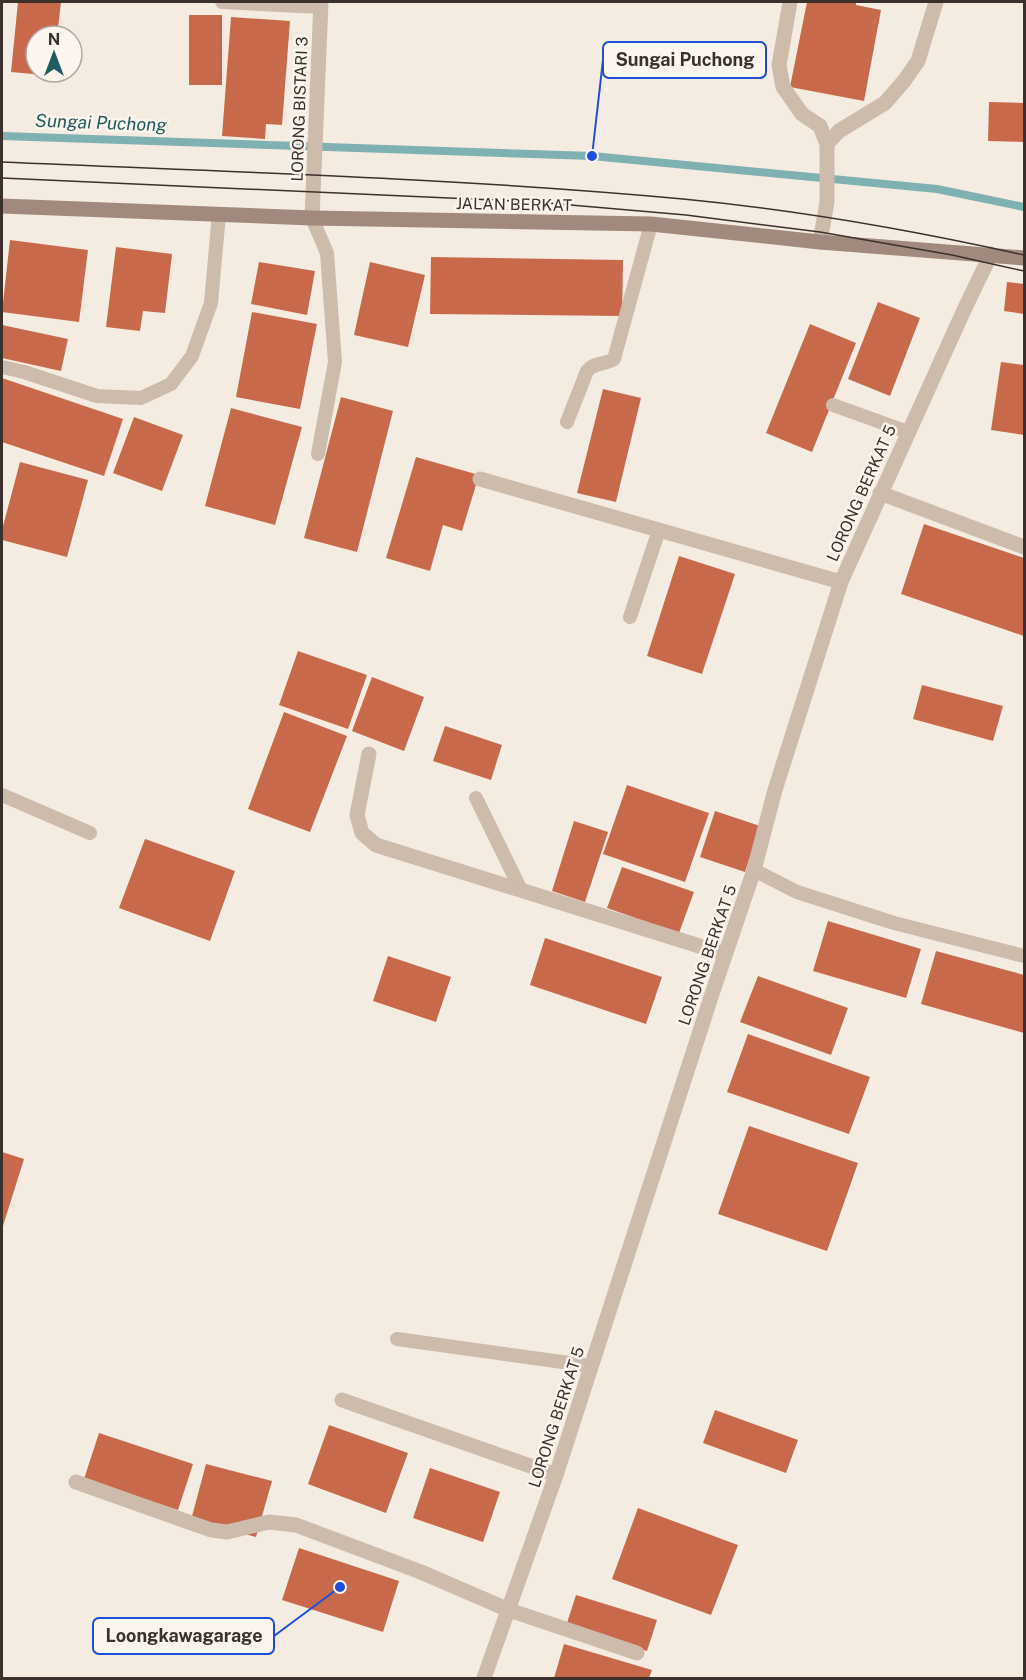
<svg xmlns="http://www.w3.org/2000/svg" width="1026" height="1680" viewBox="0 0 1026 1680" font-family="'Public Sans',sans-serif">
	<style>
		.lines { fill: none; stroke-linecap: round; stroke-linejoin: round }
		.stream { stroke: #7fb0b2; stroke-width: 8 }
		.building { fill: #c8694b }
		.lane { stroke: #cdbbac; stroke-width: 14 }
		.street { stroke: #cdbbac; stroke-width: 15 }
		.secondary { stroke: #a18a7d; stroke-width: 15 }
		.tram { stroke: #3b302b; stroke-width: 1.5 }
		.labels { text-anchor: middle; stroke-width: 5; stroke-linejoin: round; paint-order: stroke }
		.street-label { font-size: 16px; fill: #3b302b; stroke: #fbf5ee }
		.water-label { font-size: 18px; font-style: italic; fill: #1f5a5e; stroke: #fbf5ee }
		.leader { fill: none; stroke: #1d4ed8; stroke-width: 2 }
		.callout-dot { fill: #1d4ed8; stroke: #fbf5ee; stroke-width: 2 }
		.callout { fill: #fbf5ee; stroke: #1d4ed8; stroke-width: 2 }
		.callout-label { font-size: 18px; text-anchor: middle; font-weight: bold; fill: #3b302b }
	</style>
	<rect width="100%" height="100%" fill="#f4ebe1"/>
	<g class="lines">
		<path class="stream" d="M2 136 592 156 937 189 1024 207"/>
	</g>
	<path class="building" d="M18 2H61L57 36H36V72H54V76L11 72Z
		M807 2H856V5L881 10 864 101 790 87Z
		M189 15H222V85H189Z
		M231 17 290 21 282 125 266 124 265 139 222 136Z
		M989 102 1024 103V142L988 141Z
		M10 240 88 250 79 322 2 312Z
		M116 247 172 254 165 313 143 311 140 331 106 327Z
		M431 257 623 260 622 316 430 314Z
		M259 262 315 271 307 315 251 304Z
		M370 262 425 275 408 347 354 335Z
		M1007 282 1024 284V314L1004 311Z
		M878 302 920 318 890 396 848 379Z
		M252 312 317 324 300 409 236 397Z
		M810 324 856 343 812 452 766 433Z
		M2 325 68 339 61 371 2 358Z
		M1001 362 1024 365V435L991 430Z
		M2 378 123 419 104 476 2 442Z
		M603 389 641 398 616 502 577 493Z
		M341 397 393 411 357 552 304 538Z
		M231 408 302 427 275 525 205 506Z
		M134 417 183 435 162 491 113 473Z
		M416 457 479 475 462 531 443 525 430 571 386 558Z
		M20 462 88 480 67 557 2 540V530Z
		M924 524 1024 558V636L901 594Z
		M679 556 735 574 702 674 647 656Z
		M298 651 367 675 348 729 279 705Z
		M372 677 424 697 404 751 352 731Z
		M922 685 1003 706 993 741 913 719Z
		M284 712 347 736 310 832 248 809Z
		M445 726 502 745 491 780 433 761Z
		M627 785 709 813 685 882 603 854Z
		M715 811 760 826 745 872 700 857Z
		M574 821 608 832 585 902 552 891Z
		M145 839 235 871 210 941 119 908Z
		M622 867 694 892 679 933 607 908Z
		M828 921 921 949 906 998 813 971Z
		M545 938 662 977 646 1024 530 985Z
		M936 951 1024 975V1033L921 1004Z
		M388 956 451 977 436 1022 373 1001Z
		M758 976 848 1008 831 1055 740 1022Z
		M748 1034 870 1077 849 1134 727 1092Z
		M749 1126 858 1163 827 1251 718 1214Z
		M2 1152 24 1159 2 1229Z
		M715 1410 798 1440 786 1473 703 1443Z
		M329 1425 408 1453 386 1513 308 1484Z
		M99 1433 193 1464 178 1510 84 1479Z
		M206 1464 272 1481 256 1537 191 1520Z
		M430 1468 500 1492 483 1542 413 1518Z
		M638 1508 738 1545 711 1615 612 1579Z
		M299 1548 399 1581 383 1632 282 1600Z
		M576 1595 657 1620 647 1651 566 1626Z
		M564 1644 652 1670 649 1678H554Z"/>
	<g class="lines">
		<path class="lane" d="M222 2 321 7
			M312 218 327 253 335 362 318 454
			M2 367 24 372 97 396 141 398 171 384 192 356 211 303 219 214
			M833 405 908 432
			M567 422 587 371C594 362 605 365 614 359L651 224
			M630 617 659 530
			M2 795 90 833
			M476 798 521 890
			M754 870 797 892 894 923 1024 956
			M397 1339 591 1366"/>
		<path class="street" d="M790 2 779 65 783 87 802 114 820 126 827 144V202L820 242
			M827 144 839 131 885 103 904 81 918 61 936 2
			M312 218 321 2
			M480 479 841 582
			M880 493 1024 547
			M369 754 357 815 362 833 376 845 725 954
			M342 1400 556 1475
			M76 1482 211 1530 227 1532 269 1522 296 1525 421 1572 509 1610 637 1653
			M484 1678 556 1475 713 991 754 870 775 790 841 582 964 310 991 254"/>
		<path class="secondary" d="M2 206 312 218 651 224 820 242 1024 258"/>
		<path class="tram" d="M2 162C228 172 456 178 683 199 798 210 912 230 1024 255
			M2 178 536 202 686 215 820 232 952 255 1024 271"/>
	</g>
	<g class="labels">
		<g class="street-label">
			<text transform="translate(299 109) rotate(-88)" y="6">LORONG BISTARI 3</text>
			<text transform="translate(514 204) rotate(1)" y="6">JALAN BERKAT</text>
			<text transform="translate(861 493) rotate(-66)" y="6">LORONG BERKAT 5</text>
			<text transform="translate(707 955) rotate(-71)" y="6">LORONG BERKAT 5</text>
			<text transform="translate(556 1417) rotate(-72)" y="6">LORONG BERKAT 5</text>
		</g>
		<g class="water-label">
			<text transform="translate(101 123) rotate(2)" y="6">Sungai Puchong</text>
		</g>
	</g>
	<path class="leader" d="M592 156L603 60M340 1587L274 1636"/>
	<g class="callout-dot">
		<circle cx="592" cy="156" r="6"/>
		<circle cx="340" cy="1587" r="6"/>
	</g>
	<g class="callout">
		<rect x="603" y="42" width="163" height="36" rx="6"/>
		<rect x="93" y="1618" width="181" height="36" rx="6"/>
	</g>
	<g class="callout-label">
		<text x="685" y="66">Sungai Puchong</text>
		<text x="184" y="1642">Loongkawagarage</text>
	</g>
	<rect width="1026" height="1680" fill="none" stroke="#3b302b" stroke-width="6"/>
	<g transform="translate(54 54)"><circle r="28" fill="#fbf5ee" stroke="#aea6a0" stroke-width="1.5"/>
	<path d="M0-4.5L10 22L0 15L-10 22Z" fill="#1f5a5e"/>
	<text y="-9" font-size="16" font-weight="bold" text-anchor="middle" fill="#3b302b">N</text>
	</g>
</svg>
